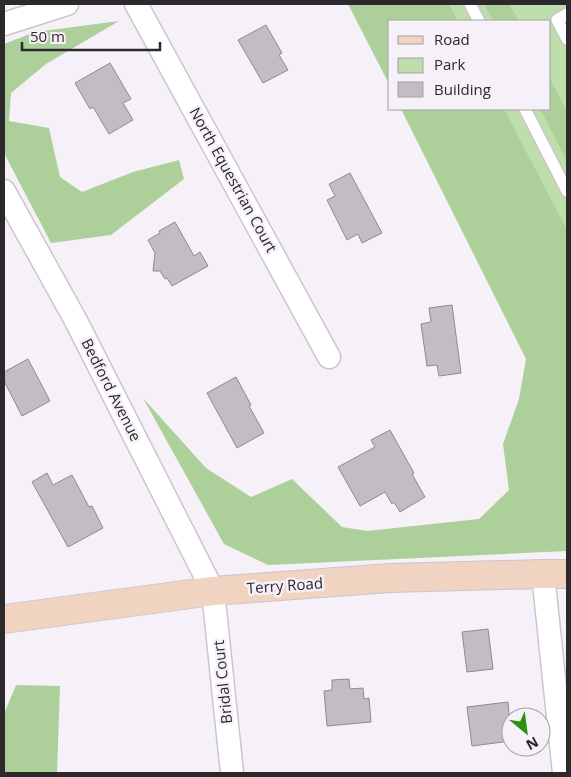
<svg xmlns="http://www.w3.org/2000/svg" width="571" height="777" viewBox="0 0 571 777" font-family="'Open Sans',sans-serif">
	<style>
		.green { fill: #bedfac }
		.forest { fill: #adcf9a }
		.building { fill: #c1bdc3; stroke: #8e8a90 }
		.lines { fill: none; stroke-linecap: round; stroke-linejoin: round }
		.lane-casing { stroke: #cac6cc; stroke-width: 14 }
		.street-casing { stroke: #cac6cc; stroke-width: 25 }
		.secondary-casing { stroke: #cac6cc; stroke-width: 30 }
		.lane { stroke: #fff; stroke-width: 11 }
		.street { stroke: #fff; stroke-width: 22 }
		.secondary { stroke: #f0d3c0; stroke-width: 28 }
		.labels { text-anchor: middle; stroke-width: 5; stroke-linejoin: round; paint-order: stroke }
		.street-label { font-size: 15px; fill: #2b292c; stroke: #f6f1f8 }
	</style>
	<rect width="100%" height="100%" fill="#f6f1f8"/>
	<path class="green" d="M439 4H567V253L493 109H550V21H448Z"/>
	<path class="forest" d="M348 4H449L458 21H390V86Z
		M484 4H509L519 21H493Z
		M119 21 46 64 11 93 9 121 49 128 60 177 82 192 133 172 179 160 184 179 111 235 51 243 4 153V44L35 32Z
		M550 79 567 111V161L540 109H550Z
		M401 109H504L567 230V551L268 565 224 544 143 398 206 468 251 497 292 479 342 527 367 531 479 519 509 490 503 444 519 399 526 359Z
		M16 685 60 686 57 773H4V714Z"/>
	<path class="building" d="M266 25 282 53 279 55 288 70 263 83 238 40Z
		M110 63 131 99 123 103 133 120 109 134 93 107 90 109 75 83Z
		M350 173 382 233 362 243 358 234 347 240 327 200 335 196 329 184Z
		M175 222 194 256 200 252 208 266 172 286 167 278 165 279 160 271H153L155 253 148 240 160 233 159 231Z
		M452 305 461 373 439 376 437 365 427 366 421 324 431 322 429 308Z
		M28 359 50 401 22 416 4 381V372Z
		M236 377 251 405 249 406 264 433 237 448 207 393Z
		M390 430 414 473 412 474 425 497 400 512 394 502 392 504 385 492 360 506 338 467 375 447 371 440Z
		M47 473 53 485 72 475 89 507 92 506 103 528 68 547 32 482Z
		M488 629 493 669 467 672 462 632Z
		M349 679 350 689 363 688 364 699 369 698 371 722 327 726 324 691 332 690V680Z
		M508 702 511 741 472 746 467 707Z"/>
	<g class="lines">
		<g class="lane-casing">
			<path id="lane" d="M470 4 479 21
				M567 14 557 20 567 39
				M525 109 567 191"/>
		</g>
		<g class="street-casing">
			<path id="street" d="M136 4 329 357
				M4 24 67 4
				M4 191 75 319 213 591 232 773
				M543 574 564 773"/>
		</g>
		<g class="secondary-casing">
			<path id="secondary" d="M4 619 213 591 390 578 543 574H567"/>
		</g>
		<use href="#lane" class="lane"/>
		<use href="#street" class="street"/>
		<use href="#secondary" class="secondary"/>
	</g>
	<g class="labels">
		<g class="street-label">
			<text transform="translate(233 180) rotate(61)" y="5">North Equestrian Court</text>
			<text transform="translate(111 390) rotate(63)" y="5">Bedford Avenue</text>
			<text transform="translate(285 586) rotate(-4)" y="5">Terry Road</text>
			<text transform="translate(223 682) rotate(-96)" y="5">Bridal Court</text>
		</g>
	</g>
	<rect width="571" height="777" fill="none" stroke="#2b292c" stroke-width="10"/>
	<rect x="388" y="20" width="162" height="90" fill="#f6f1f8" stroke="#a5a1a6"/>
	<rect x="398" y="36" width="25" height="8" fill="#f0d3c0" stroke="#a5a1a6"/>
	<text x="434" y="45" font-size="15" fill="#2b292c">Road</text>
	<rect x="398" y="58" width="25" height="15" fill="#bedfac" stroke="#a5a1a6"/>
	<text x="434" y="70" font-size="15" fill="#2b292c">Park</text>
	<rect x="398" y="82" width="25" height="15" fill="#c1bdc3" stroke="#a5a1a6"/>
	<text x="434" y="95" font-size="15" fill="#2b292c">Building</text>
	<g transform="translate(526 732) rotate(151)"><circle r="24" fill="#f6f1f8" stroke="#a5a1a6"/>
	<path d="M0-4L9 19L0 12L-9 19Z" fill="#2d9110"/>
	<text y="-8" font-size="14" font-weight="bold" text-anchor="middle" fill="#2b292c">N</text>
	</g>
	<path d="M22 42v8h138v-8" fill="none" stroke="#2b292c" stroke-width="2.5"/>
	<text x="30" y="42" font-size="15" fill="#2b292c" stroke="#f6f1f8" stroke-width="4" paint-order="stroke">50 m</text>
</svg>
